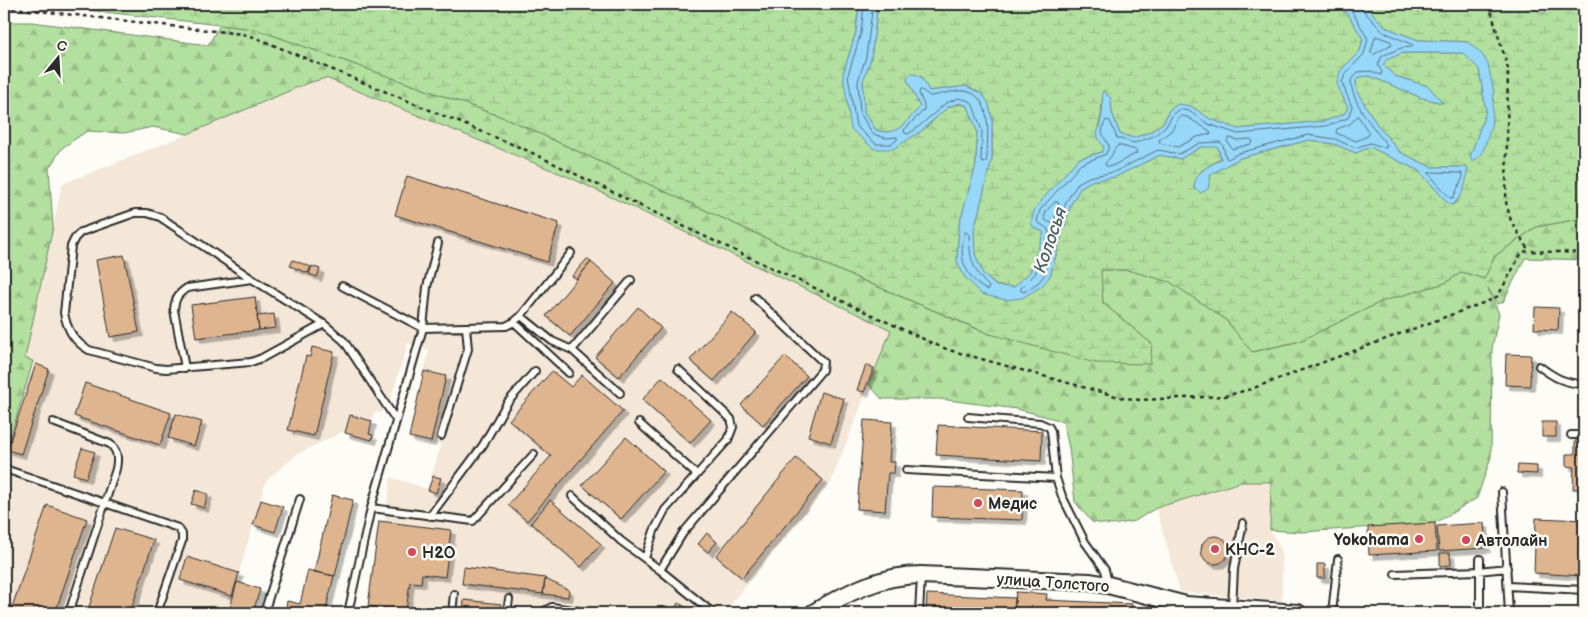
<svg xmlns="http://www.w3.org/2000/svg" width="1588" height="617" viewBox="0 0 1588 617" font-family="'Balsamiq Sans',sans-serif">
	<defs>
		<pattern id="forest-firs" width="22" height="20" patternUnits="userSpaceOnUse" patternTransform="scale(1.25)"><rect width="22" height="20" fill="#b2e09f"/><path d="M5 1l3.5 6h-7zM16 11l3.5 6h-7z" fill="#99c089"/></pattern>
		<pattern id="wetland-marsh" width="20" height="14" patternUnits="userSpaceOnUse" patternTransform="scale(1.25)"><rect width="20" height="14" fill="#b2e09f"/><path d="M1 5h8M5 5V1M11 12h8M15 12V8" fill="none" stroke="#99c089"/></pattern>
		<filter id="shadow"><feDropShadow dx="4.5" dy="4.5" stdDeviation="0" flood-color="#0004"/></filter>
	</defs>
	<rect width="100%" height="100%" fill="#fdfcf7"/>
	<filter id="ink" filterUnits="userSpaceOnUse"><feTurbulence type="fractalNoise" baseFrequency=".02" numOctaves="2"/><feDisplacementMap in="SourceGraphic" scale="10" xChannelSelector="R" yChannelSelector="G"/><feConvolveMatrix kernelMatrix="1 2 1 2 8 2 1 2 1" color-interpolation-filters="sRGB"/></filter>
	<g filter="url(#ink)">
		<!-- built -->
		<path fill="#f4e7d8" d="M326,78L571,178L891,330L830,484L726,610L729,612L728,613H356L358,605L368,606L379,521H385L391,477L428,489L441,445L409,437L429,350L408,343L391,398L381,413L374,412L369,434L373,435L372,440L342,432L296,455L266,481L227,613H4V459L6,452L4,451L33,362L25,359L62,184L188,134L308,83Z
			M1271,481L1270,530L1282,551V601L1180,592L1156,508L1241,482Z"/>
		<!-- forest -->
		<path fill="url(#forest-firs)" stroke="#6e8665" d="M4,22H32L208,45L220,25L255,29L508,119L798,253L989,334L1152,344L1103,303L1100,270H1127L1170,281L1225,319L1253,352L1300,341L1383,301L1445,283L1462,272L1484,279L1495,256L1536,227L1584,218V260L1525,258L1503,302L1497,304L1488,288L1499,314L1492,348L1491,457L1477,498L1435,523L1302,532L1270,530L1271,482H1241L1156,508L1135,521L1112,525L1092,522L1075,502L1069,448L1063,421L1017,409L940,399H882L869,385L891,330L571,178L326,78L308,83L188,134L153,127L124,133L87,131L62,148L49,168L53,227L25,358L33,361L6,452L4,451Z"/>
		<!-- wetland -->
		<path fill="url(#wetland-marsh)" stroke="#6e8665" d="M33,4H859L856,32L843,74L874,149C889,144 905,139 919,132C937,123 945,98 968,106L977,131L976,165L959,225L957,261L1006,300L1050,276L1071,204L1081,187L1091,181L1115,177L1160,155L1180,159L1201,147L1218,146L1221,158L1201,171L1208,189L1211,174L1240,158L1309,140L1334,144L1356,153L1370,147L1419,171L1447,202L1452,205L1457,202L1467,167H1431L1400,152L1378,126L1357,92L1356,81L1359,77L1370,76L1422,98L1442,103L1428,86L1395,76L1383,65L1385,60L1403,53H1463L1479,69L1486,112L1470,157L1494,93L1468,42L1418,40L1385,27L1364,4H1519L1543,13L1561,4H1584V218L1536,227L1495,256L1484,279L1462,272L1445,283L1383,301L1300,341L1252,352L1225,319L1170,282L1127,270H1101L1103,303L1152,344L1150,364L1095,363L990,334L798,253L508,119L255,29Z
			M878,4H1339L1349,16L1363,39L1360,51L1340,71L1348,108L1344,114L1325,121L1238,129L1210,119L1191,106L1169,110L1164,122L1152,131L1134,138L1120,134L1112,113L1111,99L1103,91L1101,116L1097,131L1105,147L1102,152L1078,159L1034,228L1044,232L1030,272L1014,287L997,286L983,274L975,254L974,230L992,159V118L988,102L982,94L966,86L929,91L921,76L907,79L920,107C905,122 899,137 876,130L864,112L863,81L871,58Z"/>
		<!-- water -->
		<path fill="#97d7f9" stroke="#6c92a7" d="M859,4H878L871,58L863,81L864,112L876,130C898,137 905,122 920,107L907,79L910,74C922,73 924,82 929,91L966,86L982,94L988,102L992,118V159L974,230L975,254L983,274L996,286L1014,287L1030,272L1044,232L1034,228L1031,223L1035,208L1078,159L1102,152L1104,147C1092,133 1100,130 1102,114C1103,106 1102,98 1103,90L1111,99L1112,113L1120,134L1134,138L1152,131L1164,122L1169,110L1178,104L1191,106L1210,119L1238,129L1325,121L1344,114L1348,108L1337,84L1340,71L1360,51L1363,39L1349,16L1339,4H1364L1385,27L1418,40L1468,42L1482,54L1488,64L1494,93L1491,128L1482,154L1473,162L1470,157L1486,111L1479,69L1463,53H1403L1386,60L1383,65L1395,76L1428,86L1443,103L1422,98L1370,76L1359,77L1356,81L1357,92L1378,126L1400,152L1431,167H1467C1468,180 1463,199 1451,205L1447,202L1419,171L1370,147L1356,153L1334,144L1309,140L1240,158L1211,174L1208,189L1201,193L1194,188C1195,171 1208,167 1221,159L1218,147H1201L1180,159L1160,155L1115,177L1091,181L1081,187L1071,204L1050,276L1042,286L1022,298L1006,300L981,294L964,276L957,261L959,225L976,165L977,131L968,106L960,103L948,107L920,132L893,149H874L851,129L843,74L856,32Z"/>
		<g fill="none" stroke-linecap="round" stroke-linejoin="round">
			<!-- shore -->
			<path stroke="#56707d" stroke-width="1" d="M864,4L861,33L848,75L856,126L876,144H891L897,140V137L886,138L873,134L860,113L858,81L866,57L873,4
				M1345,4L1353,13L1368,39L1364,54L1345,74L1342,83L1352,107L1348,118L1326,126L1238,134L1208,124L1189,111L1179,109L1173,114L1167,125L1154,136L1134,143L1117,138L1110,121L1106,120C1099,133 1103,135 1109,146L1106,154L1081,164L1040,210L1037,222L1047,228L1049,233L1035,274L1021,288V291L1024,292L1039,282L1045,274L1066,202L1078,183L1089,177L1114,172L1158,150L1179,154L1200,143L1220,142L1223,145L1226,158L1228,159L1239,153L1308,135L1335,139L1355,148L1370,143L1386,148L1387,145C1373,127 1351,102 1351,80L1358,72L1371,71L1381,75L1382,72L1378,65L1382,56L1401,48L1412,47L1413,45L1382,31L1362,9L1361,4
				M1376,36L1390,41L1392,44L1373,55L1371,53Z
				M923,91L930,96C940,95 954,90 964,91C994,95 987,137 987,158L986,162L983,163L981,161L982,131L973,105L970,101L959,98L946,103L917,128L908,134L905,133L904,130L924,110V105L919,93L920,90Z
				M1181,116L1187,117L1210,131L1211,134L1197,137L1178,147L1160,143L1159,140L1172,130L1178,118Z
				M1358,116L1369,133L1368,136L1356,141L1336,133L1337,129L1350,124Z
				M1230,138L1237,140L1251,139L1253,142L1251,144L1232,149L1227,141Z
				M1118,145L1136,150L1137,153L1112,166H1106L1105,163C1113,157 1113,149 1118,145Z
				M1432,172L1462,173L1463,177L1453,198H1450L1430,175L1429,173Z
				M1055,202H1058L1059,204L1054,221L1051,223L1045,220C1043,212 1050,207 1055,202Z
				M966,232L969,235C970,259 972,269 989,287L988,290C978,288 964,270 963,259C961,252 963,242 964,235Z"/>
		</g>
		<!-- building -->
		<path fill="#dfb58f" stroke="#2b2b2b" filter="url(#shadow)" d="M407,176L559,223L547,262L395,215Z
			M124,255L139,332L110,337L96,260Z
			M587,259L591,262L577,279L572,276Z
			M293,260L311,267L308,273L290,266Z
			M591,262L615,283L570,336L546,316Z
			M312,266L320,269L317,277L309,274Z
			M255,297L259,330L196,338L191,305Z
			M638,307L661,328L619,377L595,357Z
			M1535,307L1559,308L1558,330L1534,329Z
			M732,312L756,332L714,381L690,360Z
			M274,314L276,328L259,330L257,316Z
			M312,347L334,352L314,436L288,430L306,356L310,357Z
			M1506,354L1531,355L1530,386L1505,385Z
			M785,356L807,376L763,425L741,405Z
			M36,364L49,369L21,454L7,450Z
			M866,365L874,368L864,392L857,390Z
			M424,371L446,376L431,442L409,437Z
			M552,371L571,387L582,375L623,411L527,521L508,505L551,456L509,420Z
			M662,377L711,420L690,443L642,400Z
			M85,383L171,413L160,445L74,416Z
			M821,392L844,399L831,443L808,436Z
			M1582,400H1584V429H1582Z
			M176,414L202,422L194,446L168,438Z
			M350,415L372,421L369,434L373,435L372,440L345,433Z
			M864,420L892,422L889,462H895L894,473H888L885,511L857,509Z
			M1542,422H1556V437H1542Z
			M938,425L1042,431L1041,461L936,455Z
			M626,437L664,471L621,519L582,485Z
			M1575,441H1584V489H1573L1574,467L1566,466V454H1575Z
			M82,448L95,452L86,478L73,474Z
			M796,458L823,480L742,578L716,556Z
			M1518,465L1537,466V474L1517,473Z
			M433,476L441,478L436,493L428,490Z
			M933,487L1023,490L1022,520L932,517Z
			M196,490L208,494L204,508L191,504Z
			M332,495L353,500L335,576L314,572Z
			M261,500L283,507L275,532L253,525Z
			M550,500L601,544L581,567L531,523Z
			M47,505L87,519L55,613H10Z
			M1536,518L1584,520V576L1534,573Z
			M379,521L451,530L445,577L422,574L421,583L410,582L406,611L368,606Z
			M1435,523L1437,551L1369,555L1368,527Z
			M1484,523L1486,548L1439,551L1437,526Z
			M115,528L154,540L130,613H87Z
			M707,533L717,542L708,552L698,544Z
			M1201 550a14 14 0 1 1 28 0a14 14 0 1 1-28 0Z
			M1440,553H1450L1451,565L1440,566Z
			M187,557L239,573L232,596L180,580Z
			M1317,564H1325V578H1317Z
			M464,567L545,578L543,594L462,584Z
			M308,570L334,576L325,613H285L287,601L300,604Z
			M545,579L569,590L568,597L543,594Z
			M237,582L260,589L253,613H234L229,612Z
			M1016,592L1047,594L1046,600L1132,604L1131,613H1014Z
			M927,594L1015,598L1014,613H926Z
			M464,600L501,604L500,613H463Z
			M678,603L694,611L693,613H673Z"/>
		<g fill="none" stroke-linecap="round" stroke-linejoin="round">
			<defs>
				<path id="lane" d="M252,279L160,217L147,213H135L81,232L75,238L71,246L64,313C67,330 74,342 89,350L156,368L166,369L251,362L262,358L324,324
					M342,286L423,328L427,287L438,243
					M521,316L552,341L572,350L620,393
					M514,322L569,373
					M572,350L631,280
					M1539,366C1556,379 1564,382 1584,385
					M185,368L174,310C175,298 178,294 187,288L252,279L324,324L344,341L396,420
					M968,417L1040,423L1049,427L1051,431L1056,478L1062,496L1085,542L1105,570L1108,583
					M53,422L110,444C118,451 118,459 116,469L69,613
					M639,423L696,474
					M1571,435H1584
					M441,436L468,349L466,327
					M8,470L178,528L182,534V541L157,613
					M906,470L1056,478
					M1502,492L1509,613
					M572,496L621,541L660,570
					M371,508L473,521L534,454
					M430,516L483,445L507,403L535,371
					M645,558L654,531L665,510L728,440L733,427L731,419L678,369
					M1395,574L1478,571L1507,568
					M1508,586L1584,590
					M1232,608L1234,569L1243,523
					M264,613L300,499
					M348,613L371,508L423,328L506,326L514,322L521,316L571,253
					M452,613L454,594
					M507,613L509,599
					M541,613L552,607L592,613
					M713,613L660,570L683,533L822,370L823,362L755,298
					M919,613L921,576
					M1332,613L1338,559
					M1480,613V559"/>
				<path id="secondary" d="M813,613C846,593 882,575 921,575L1089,582L1108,585L1186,605L1298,613"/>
			</defs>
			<!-- lane casing -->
			<use href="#lane" stroke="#2b2b2b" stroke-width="10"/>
			<!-- secondary casing -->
			<use href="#secondary" stroke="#2b2b2b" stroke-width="20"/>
			<!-- path -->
			<path stroke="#2b2b2b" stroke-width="2.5" stroke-dasharray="4 4" stroke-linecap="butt" d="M1489,4L1508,69L1506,202L1511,221L1529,251
				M4,7L242,34L254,37L526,150L691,230L934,344L949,350L1119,397L1140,400L1225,396L1251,389L1491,300L1498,296L1522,252L1529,251L1584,253"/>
			<!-- lane -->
			<use href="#lane" stroke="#fdfcf7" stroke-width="6"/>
			<!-- secondary -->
			<use href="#secondary" stroke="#fdfcf7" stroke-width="16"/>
		</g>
	</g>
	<!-- markers -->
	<g fill="#d1495b" stroke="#fdfcf7" stroke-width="2">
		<circle cx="978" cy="503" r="5"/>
		<circle cx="1419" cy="539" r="5"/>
		<circle cx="1466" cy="540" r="5"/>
		<circle cx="1215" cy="549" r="5"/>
		<circle cx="412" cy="552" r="5"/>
	</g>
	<g text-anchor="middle" stroke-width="5" stroke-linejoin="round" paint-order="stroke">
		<!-- poi labels -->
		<g font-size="16" font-weight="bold" fill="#2b2b2b" stroke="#fdfcf7" text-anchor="start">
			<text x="988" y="509">Медис</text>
			<text x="1409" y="545" text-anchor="end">Yokohama</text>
			<text x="1476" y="546">Автолайн</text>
			<text x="1225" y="555">КНС-2</text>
			<text x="422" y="558">Н2О</text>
		</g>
		<!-- street labels -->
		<g font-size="16" fill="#2b2b2b" stroke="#fdfcf7">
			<text transform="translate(1053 582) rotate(4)" y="6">улица Толстого</text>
		</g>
		<!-- water labels -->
		<g font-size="18" font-style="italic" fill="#4b5f69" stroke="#fdfcf7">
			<text transform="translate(1050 240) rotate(-71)" y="6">Колосья</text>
		</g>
	</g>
	<!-- margin -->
	<rect width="1588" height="617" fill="none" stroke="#fdfcf7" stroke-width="20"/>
	<rect x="10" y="10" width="1568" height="597" fill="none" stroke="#2b2b2b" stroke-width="2" filter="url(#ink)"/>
	<!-- north arrow -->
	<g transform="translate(58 58) rotate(18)" stroke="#fdfcf7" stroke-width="4" paint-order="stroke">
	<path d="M0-4L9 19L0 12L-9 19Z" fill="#2b2b2b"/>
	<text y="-8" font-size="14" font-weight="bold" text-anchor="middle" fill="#2b2b2b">С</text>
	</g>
</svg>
